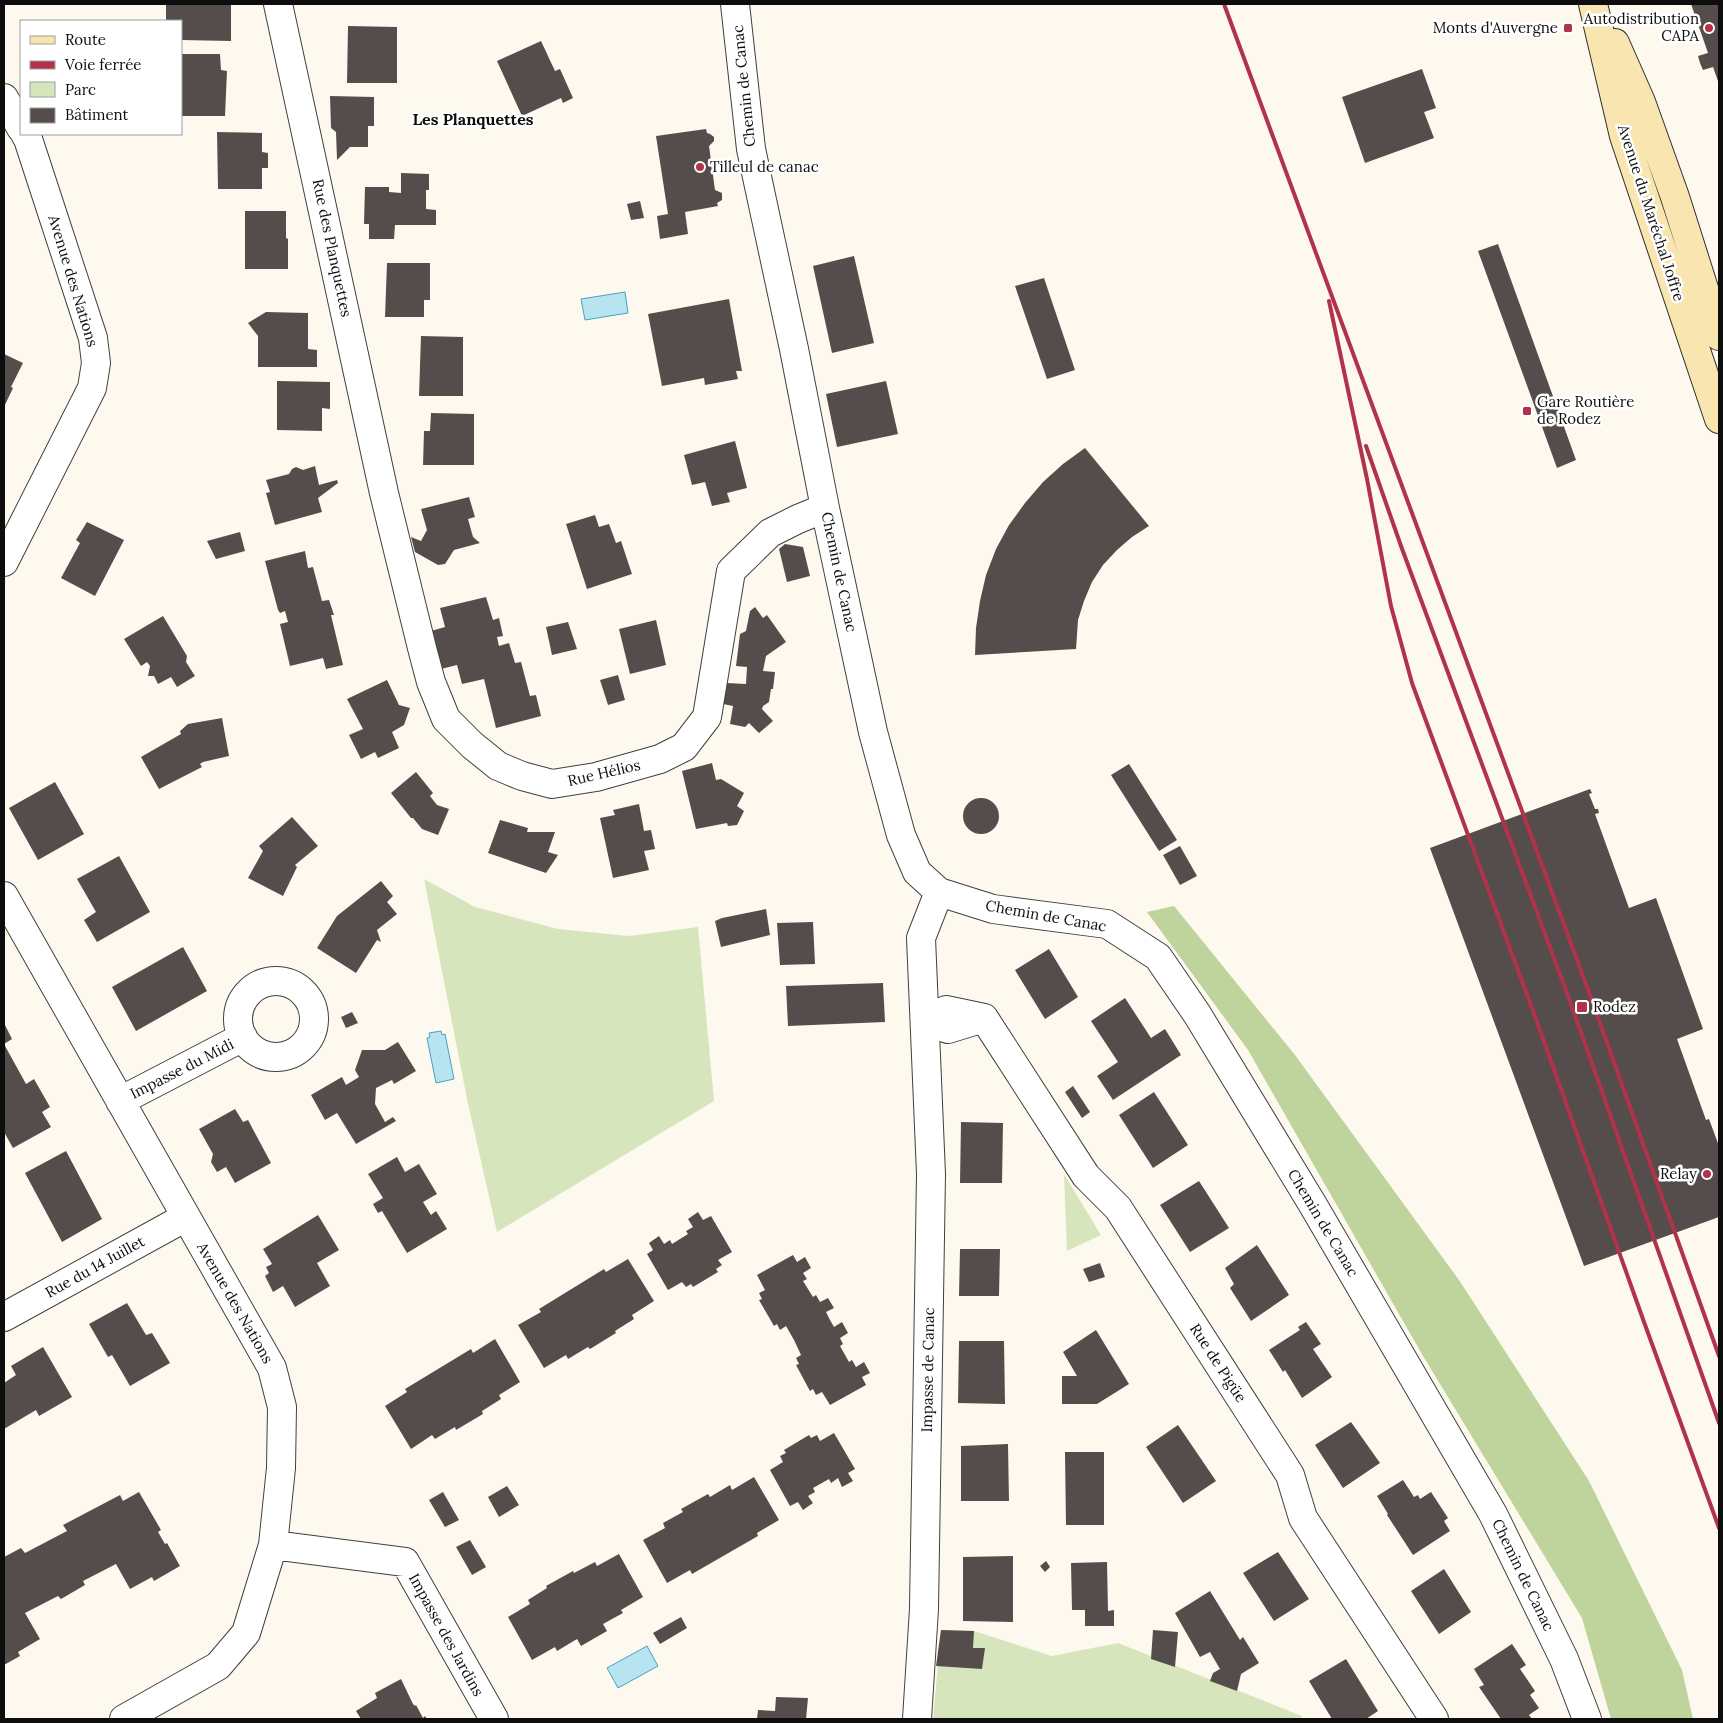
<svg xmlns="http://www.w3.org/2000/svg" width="1723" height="1723" viewBox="0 0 1723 1723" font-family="Lora,serif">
	<rect width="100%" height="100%" fill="#fef9ef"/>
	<!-- green -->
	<path fill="#d7e5bc" d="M424,879L475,907L558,929L629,936L698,927L714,1101L497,1232L467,1099Z
		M1064,1174L1101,1235L1067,1251Z
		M941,1630L974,1631L1052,1656L1118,1643L1302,1716L1300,1719H933Z"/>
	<!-- forest -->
	<path fill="#bed49c" d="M1174,906L1295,1055L1459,1280L1589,1481L1682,1670L1693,1719H1611L1582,1618L1423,1356L1248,1050L1147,912Z"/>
	<!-- water -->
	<path fill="#b8e4f1" stroke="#46a2c1" d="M625,292L628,313L585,320L581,299Z
		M441,1031L442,1035L445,1034L454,1079L436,1083L427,1038L430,1037L429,1033Z
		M647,1646L658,1666L618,1688L607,1668Z"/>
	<!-- building -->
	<path fill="#554d4b" d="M166,4L231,5V41L181,40V21H166Z
		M1691,4H1719V84L1713,67L1703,70L1700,63L1698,56L1708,53Z
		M348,26L397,27V83H347Z
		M541,41L555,71L560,69L573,98L563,103L561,98L522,116L497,61Z
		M181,54H220L221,70L227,71L225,116H181Z
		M1422,69L1436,108L1424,112L1434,138L1365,163L1342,97Z
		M330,96L374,97V126H368V147H350L337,160L336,132L331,128Z
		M706,129L707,133L710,134L714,137V141L709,146L715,190L722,193V200L717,203L718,206L685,212L688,234L660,239L657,216L668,214L656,136Z
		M217,132L262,133V152L268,153V168H262V189H218Z
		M401,173L429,174V190H426V209L436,210V225H395L394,239H369V224H364L365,187H389V192L401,193Z
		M640,201L644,218L631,220L627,204Z
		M245,211H286V238L288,239V269H245Z
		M1498,244L1576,460L1557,468L1478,251Z
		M854,256L874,343L832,353L813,266Z
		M387,263H430V300H424V317H385Z
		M1044,278L1075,370L1047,379L1015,286Z
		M729,299L742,371H736L738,379L705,385L704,378L662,386L648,314Z
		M266,312L308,313V349L317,350V367H258V336L248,323Z
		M421,336L463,337V396H419Z
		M4,354L23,363L11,387L13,388L4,407Z
		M277,381L330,382V409L322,408V431L277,430Z
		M886,381L898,434L837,447L826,394Z
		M431,413L474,414V465H423L424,431H430Z
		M735,441L747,488L727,493L730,502L712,506L705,482L692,485L684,455Z
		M1085,448L1149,526L1132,537L1117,550L1103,565L1092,582L1084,601L1078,620L1076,649L975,655L976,628L980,601L986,575L996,549L1009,525L1025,503L1043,482L1063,464Z
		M315,466L319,485L337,480L338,483L318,498L322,512L275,525L266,493L270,492L266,480L289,474L292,469L296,467L303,470Z
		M469,497L475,517L468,519L473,537L480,543L454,550L445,564L438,565L415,552L411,537L421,541L427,530L421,509Z
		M595,515L599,527L609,524L616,543L621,541L632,574L587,589L566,524Z
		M87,522L124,540L95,596L61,578L80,543L76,540Z
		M240,532L245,551L216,559L207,541Z
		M785,544L803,547L810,576L787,582L779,549Z
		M305,551L308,568L313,567L322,601L329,600L334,615H331L343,665L326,669L323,658L290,666L280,624L288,622L285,611L280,613L278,610L265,561Z
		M486,597L493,620L499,618L503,636L497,637L499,646L509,643L515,663L521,662L530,696L536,695L541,716L496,728L484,679L462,684L457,665L441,669L431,631L445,627L440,608Z
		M755,607L763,618L767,615L786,642L766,656L763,671L775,672L773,689H771L769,702L763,706L762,709L773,721L759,733L749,723L745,727L730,724L733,706L723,704L727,683L746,684L747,667L736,666L740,634L746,631L750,611Z
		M163,616L187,656L186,662L195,676L177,687L171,677L158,684L154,676H148L150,666L147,662L141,666L124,639Z
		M656,620L666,665L630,674L619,629Z
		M568,622L577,649L552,655L546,627Z
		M618,675L625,700L608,705L600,680Z
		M387,680L399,705L410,708L404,725L392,732L399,748L378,758L375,752L361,759L349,735L363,729L347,699Z
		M222,718L229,756L203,762L200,764L202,767L159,789L141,757L181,734L180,731L188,724Z
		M712,763L716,780L721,779L744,793L737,806L744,811L737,825L728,826L727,823L696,829L682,771Z
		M1129,764L1177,840L1159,851L1111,775Z
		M416,772L433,793L430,796L437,805L449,809L438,835L422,829L413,818H411L391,793Z
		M55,782L84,834L38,860L9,808Z
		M1590,789L1592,793L1589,794L1595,809H1598L1599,813L1595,814L1629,908L1656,898L1703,1029L1677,1039L1706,1120L1709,1119L1719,1146V1217L1584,1266L1430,848Z
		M963 816a18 18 0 1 1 36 0a18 18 0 1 1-36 0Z
		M639,804L644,831L651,830L655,849L644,851L649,870L613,878L600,818L615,815L613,810Z
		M292,817L318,846L295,865L297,867L283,896L248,878L263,851L259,846Z
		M500,820L528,828L527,832H555L548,852L558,855L546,873L488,853Z
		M1180,846L1197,876L1180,885L1163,855Z
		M119,856L150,912L97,942L84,920L96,912L77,879Z
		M381,881L393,896L387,902L397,914L377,930L381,942L377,940L356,973L317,948L337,916Z
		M766,909L770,935L721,947L715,921L722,918Z
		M813,922L815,964L780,965L777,923Z
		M183,947L207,991L136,1031L112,987Z
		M1049,949L1078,997L1045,1019L1015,970Z
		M883,983L885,1022L788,1026L786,986Z
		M1125,998L1151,1038L1165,1029L1181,1055L1113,1100L1097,1076L1118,1062L1091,1021Z
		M352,1012L358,1023L346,1028L341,1017Z
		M4,1023L12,1039L4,1044Z
		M398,1042L416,1071L394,1084L392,1080L376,1088L375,1104L385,1122L393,1117L396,1121L356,1144L337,1113L325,1120L311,1095L342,1077L346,1085L359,1077L355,1070L362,1050H385Z
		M4,1044L26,1084L34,1079L50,1107L42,1112L51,1127L13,1148L4,1132Z
		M1073,1086L1090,1112L1082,1118L1065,1092Z
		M1154,1092L1188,1145L1153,1168L1119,1115Z
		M235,1109L243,1122L248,1120L271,1163L235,1183L226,1167L217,1172L211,1162L213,1154L199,1129Z
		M961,1122L1003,1123L1002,1183H960Z
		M66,1151L102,1219L62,1242L25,1173Z
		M397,1157L405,1172L419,1164L437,1194L423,1202L431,1215L436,1211L447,1229L407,1253L382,1211L378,1213L373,1204L383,1198L368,1174Z
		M1199,1181L1229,1228L1190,1252L1160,1205Z
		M698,1212L703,1220L711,1216L732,1252L718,1260L722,1265L716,1269L718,1272L693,1287L691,1284L686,1287L682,1282L668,1290L647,1254L653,1250L649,1243L659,1236L664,1244L670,1240L672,1244L688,1234L686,1231L693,1227L688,1219Z
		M318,1215L339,1250L317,1263L330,1286L295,1307L283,1286L273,1292L265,1276L269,1273L266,1267L272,1264L263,1249Z
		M1257,1245L1289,1295L1251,1321L1230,1288L1234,1284L1225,1268Z
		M960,1249H1000L999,1296H959Z
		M793,1255L797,1262L805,1257L811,1268L803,1273L807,1279L803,1281L813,1297L816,1295L820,1302L828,1298L834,1308L826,1312L830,1320L834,1327L842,1322L848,1333L840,1338L843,1344L840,1346L849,1362L852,1360L856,1367L864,1362L870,1373L862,1377L866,1385L830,1405L822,1392L816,1395L813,1389L810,1391L796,1365L799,1364L796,1358L801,1355L794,1340L786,1326L780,1330L777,1324L774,1326L759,1300L762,1299L759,1293L765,1290L757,1275Z
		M628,1259L654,1301L632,1315L634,1319L615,1331L616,1333L590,1349L588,1347L568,1359L566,1355L544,1368L518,1325L541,1312L539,1309L604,1269L606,1272Z
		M1100,1263L1105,1277L1089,1282L1083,1269Z
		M127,1303L146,1335L152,1333L170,1363L130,1386L112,1355L108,1357L89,1324Z
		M1306,1322L1321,1344L1313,1349L1332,1377L1302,1398L1285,1370L1283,1372L1269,1350L1300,1330L1298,1327Z
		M1096,1330L1129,1384L1097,1404H1062V1376H1077L1063,1352Z
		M495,1339L520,1382L499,1395L501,1399L482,1411L483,1414L456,1430L455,1427L435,1439L432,1435L411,1449L385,1406L407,1392L405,1389L471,1349L473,1353Z
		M959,1341H1004L1005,1404L958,1403Z
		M43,1347L72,1397L39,1416L36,1410L4,1429V1383L16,1375L11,1366Z
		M1351,1422L1380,1463L1343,1488L1315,1445Z
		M1178,1425L1216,1481L1183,1503L1146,1447Z
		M834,1433L855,1469L848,1473L853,1481L842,1487L838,1478L831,1483L829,1479L813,1488L815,1492L808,1496L813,1503L803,1510L798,1502L790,1506L770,1470L783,1462L780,1456L786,1453L784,1450L809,1435L811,1438L817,1435L820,1441Z
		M1008,1444L1009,1501H961V1446Z
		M1065,1452H1104V1525H1066Z
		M754,1477L779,1520L757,1533L758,1536L692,1574L690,1570L667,1583L643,1540L665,1528L663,1523L683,1512L681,1509L708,1494L710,1497L730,1485L732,1490Z
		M1403,1480L1414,1497L1418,1495L1420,1499L1431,1492L1448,1518L1444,1521L1450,1531L1413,1555L1387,1515L1388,1514L1377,1496Z
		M507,1486L519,1505L499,1517L488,1497Z
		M139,1492L161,1530L158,1532L165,1544L167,1543L180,1566L154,1581L152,1577L130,1589L116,1564L83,1581L85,1585L61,1599L58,1596L25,1613L40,1639L18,1652L20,1656L4,1665V1557L21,1548L25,1553L67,1531L63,1525L120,1495L123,1501Z
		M443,1492L459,1520L445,1527L429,1500Z
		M470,1540L486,1567L472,1575L456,1547Z
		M1278,1552L1309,1599L1274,1621L1243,1573Z
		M619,1554L643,1597L621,1610L623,1613L603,1624L607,1631L581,1646L577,1639L557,1651L555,1647L532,1660L508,1617L530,1604L528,1600L547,1588L546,1586L573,1571L574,1573L595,1562L597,1566Z
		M1013,1556V1622L963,1621V1557Z
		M1046,1561L1050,1567L1045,1572L1040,1566Z
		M1107,1562L1108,1611L1114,1610V1626H1085V1610H1072L1071,1563Z
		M1444,1569L1471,1612L1439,1634L1411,1591Z
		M1210,1591L1240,1640L1243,1637L1259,1663L1241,1674L1237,1691L1210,1681L1213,1673L1220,1669L1210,1652L1200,1657L1175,1613Z
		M681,1617L687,1628L660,1644L653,1633Z
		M941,1630L974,1631L973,1648H985L982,1669L936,1666Z
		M1153,1630L1178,1632L1175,1667L1151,1659Z
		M1512,1644L1526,1665L1520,1669L1535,1691L1530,1695L1539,1708L1529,1715L1532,1719H1501L1479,1687L1484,1685L1474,1669Z
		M1346,1659L1378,1711L1366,1719H1332L1309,1681Z
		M401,1679L413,1704L415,1706L416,1705L423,1718L425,1716L427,1719H361L356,1711L377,1698L375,1693Z
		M776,1697L808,1698L806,1719H757L758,1710L775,1711Z"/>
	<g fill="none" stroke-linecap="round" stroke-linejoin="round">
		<defs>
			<path id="street" d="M278,4L384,493L422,648L431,682L446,719L472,745L498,766L522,776L552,784L596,777L660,759L684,747L707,717L731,571L770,533L798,519L825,508
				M735,4L751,149L794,349L825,508L873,732L901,835L917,872L939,892L993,909L1107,924L1158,957L1197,1014L1313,1205L1493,1514L1564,1659L1587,1719
				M4,98L21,128
				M4,562L92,388L96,363L93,338L28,139L25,134
				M4,896L272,1368L282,1407L281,1468L273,1545L246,1633L218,1666L124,1719
				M238 1019a38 38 0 1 1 76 0a38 38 0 1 1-76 0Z
				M946,1010L984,1018L948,1029L925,1021Z
				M984,1018L1086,1176L1118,1208L1290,1475L1303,1518L1434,1719
				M120,1101L243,1037
				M4,1317L186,1217
				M273,1545L405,1562L494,1719
				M917,1719L924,1609L931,1174L921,938L939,892"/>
			<path id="secondary" d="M1593,4L1624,136L1719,419
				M1615,43L1641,102L1675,197L1719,336"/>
		</defs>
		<!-- street casing -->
		<use href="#street" stroke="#404040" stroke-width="30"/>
		<!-- secondary casing -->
		<use href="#secondary" stroke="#2f2f2f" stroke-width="30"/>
		<!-- street -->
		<use href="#street" stroke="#fff" stroke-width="28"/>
		<!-- secondary -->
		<use href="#secondary" stroke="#f8e5b0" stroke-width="28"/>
		<!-- rail -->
		<path stroke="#b1324b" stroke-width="4" d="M1224,4L1590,995L1719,1356
			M1329,301L1367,479L1391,606L1412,683L1536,1019L1644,1322L1719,1528
			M1366,446L1401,546L1571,1004L1719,1423"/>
	</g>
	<!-- markers -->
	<g fill="#b1324b" stroke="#fff" stroke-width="2">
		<rect x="1563" y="23" width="10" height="10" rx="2.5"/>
		<circle cx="1709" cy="28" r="5"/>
		<circle cx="700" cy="167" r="5"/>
		<rect x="1522" y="406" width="10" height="10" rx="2.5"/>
		<rect x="1576" y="1001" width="12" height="12" rx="2.5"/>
		<circle cx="1707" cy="1174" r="5"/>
	</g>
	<g text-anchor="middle" stroke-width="5" stroke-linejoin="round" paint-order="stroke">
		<!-- poi labels -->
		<g font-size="15" fill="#0d0d0d" stroke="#fff" text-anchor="end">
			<text x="1699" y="24">Autodistribution<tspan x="1699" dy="17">CAPA</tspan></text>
			<text x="1558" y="33">Monts d'Auvergne</text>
			<text x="710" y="172" text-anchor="start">Tilleul de canac</text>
			<text x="1537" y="407" text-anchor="start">Gare Routière<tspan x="1537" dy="17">de Rodez</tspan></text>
			<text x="1593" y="1012" text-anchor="start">Rodez</text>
			<text x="1697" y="1179">Relay</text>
		</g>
		<!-- street labels -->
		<g font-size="15" fill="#0d0d0d" stroke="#fff">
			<text transform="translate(744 86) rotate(-96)" y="5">Chemin de Canac</text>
			<text transform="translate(1651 213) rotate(72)" y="5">Avenue du Maréchal Joffre</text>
			<text transform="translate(332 248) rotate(78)" y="5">Rue des Planquettes</text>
			<text transform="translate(73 281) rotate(73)" y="5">Avenue des Nations</text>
			<text transform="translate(839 572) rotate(78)" y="5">Chemin de Canac</text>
			<text transform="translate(604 773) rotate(-13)" y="5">Rue Hélios</text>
			<text transform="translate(1046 916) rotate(10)" y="5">Chemin de Canac</text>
			<text transform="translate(182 1069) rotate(-27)" y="5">Impasse du Midi</text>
			<text transform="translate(1323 1223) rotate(59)" y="5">Chemin de Canac</text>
			<text transform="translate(95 1267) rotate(-29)" y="5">Rue du 14 Juillet</text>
			<text transform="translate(235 1303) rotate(60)" y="5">Avenue des Nations</text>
			<text transform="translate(1218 1363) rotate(57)" y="5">Rue de Pigüe</text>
			<text transform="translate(928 1370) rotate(-89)" y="5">Impasse de Canac</text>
			<text transform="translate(1523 1575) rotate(64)" y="5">Chemin de Canac</text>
			<text transform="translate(446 1635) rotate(61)" y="5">Impasse des Jardins</text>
		</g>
		<!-- neighbourhood labels -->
		<g font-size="16" font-weight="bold" fill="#0d0d0d" stroke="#fff">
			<text x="473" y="125">Les Planquettes</text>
		</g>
	</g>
	<!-- border -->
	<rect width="1723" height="1723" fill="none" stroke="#0d0d0d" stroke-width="10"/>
	<!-- legend -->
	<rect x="20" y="20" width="162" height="115" fill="#ffffff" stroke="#9e9e9e"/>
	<rect x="30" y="36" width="25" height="8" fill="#f8e5b0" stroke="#9e9e9e"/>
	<text x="65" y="45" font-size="15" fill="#0d0d0d">Route</text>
	<rect x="30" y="61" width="25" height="8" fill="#b1324b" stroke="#9e9e9e"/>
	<text x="65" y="70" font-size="15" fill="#0d0d0d">Voie ferrée</text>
	<rect x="30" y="82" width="25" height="15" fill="#d7e5bc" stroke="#9e9e9e"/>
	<text x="65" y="95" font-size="15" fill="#0d0d0d">Parc</text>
	<rect x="30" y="108" width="25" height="15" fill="#554d4b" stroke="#9e9e9e"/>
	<text x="65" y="120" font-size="15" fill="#0d0d0d">Bâtiment</text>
</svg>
